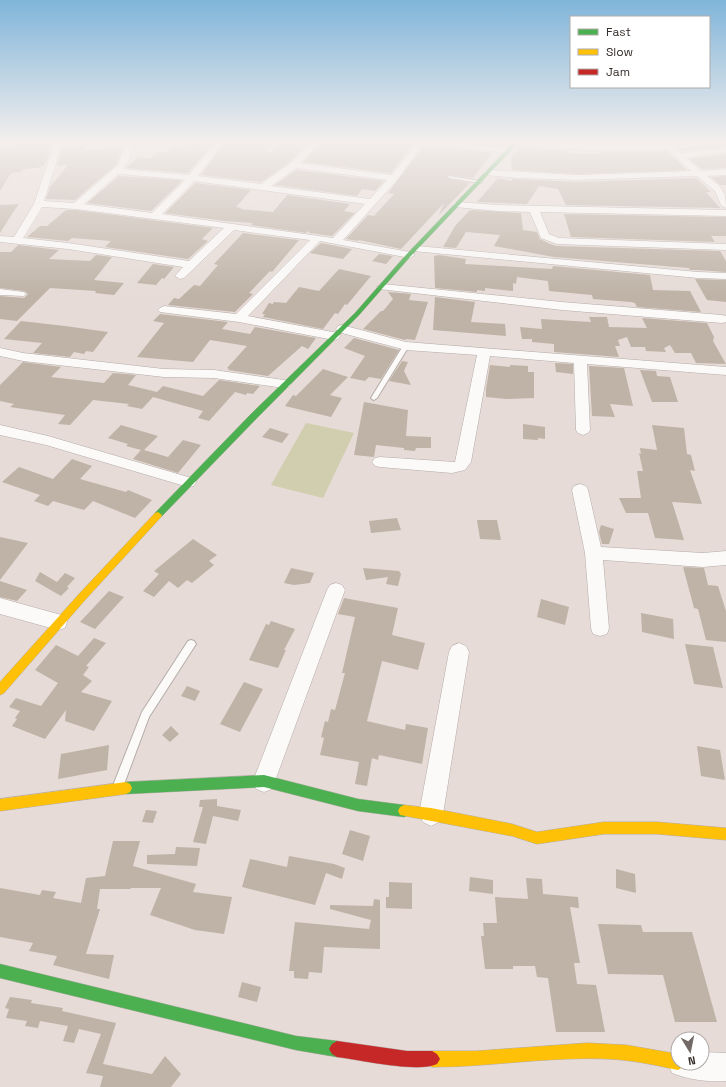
<svg xmlns="http://www.w3.org/2000/svg" width="726" height="1087" viewBox="0 0 726 1087" font-family="'Space Grotesk',sans-serif">
	<rect width="100%" height="100%" fill="#e6dbd6"/>
	<!-- green -->
	<path fill="#d0ceae" d="M306,423L354,433L323,498L271,485Z"/>
	<!-- building -->
	<path fill="#bfb3a7" d="M52,142L47,160L42,167L24,169L21,172L11,173L0,191V147L23,144Z
		M186,142H214L188,173L126,168L138,157L151,158L157,153L167,152L174,146L185,147Z
		M225,142H273L267,149L268,154L271,153L281,142H309L290,162L261,182L201,175Z
		M322,142H415L391,173L303,162Z
		M726,143V147L682,151L679,149Z
		M425,144L492,153L473,178L447,175L449,179L470,183L439,215L444,203L401,249L359,240L358,241L346,239L368,215L374,216L394,194L388,193Z
		M85,145L83,150L122,148L117,164L75,200L46,199L50,187L68,165L57,166L63,146Z
		M521,146L541,149L567,151L570,153L600,154L598,151H667L687,170L577,174L512,170L511,156Z
		M726,154V168L702,169L689,159Z
		M296,170L384,181L375,191L362,189L357,196L275,185Z
		M119,176L178,180L182,181L151,211L87,203Z
		M726,176V185H720L711,177Z
		M498,178L512,181V179L577,182L696,178L711,192H706L720,208L566,205L558,189L539,186L527,204L477,202Z
		M195,183L251,190L236,207L242,208L240,209L273,212L287,195L350,204L344,211L355,213L332,236L310,233L307,231L306,233L251,225L253,223L225,221L165,213Z
		M19,204L12,214L0,233V205Z
		M66,210H76L213,228L202,239L208,241L188,259L105,247L111,241L72,238L68,241L27,237L40,226H47Z
		M470,210L521,213L523,230L537,232L540,239L550,244L557,246L720,251L726,261V272L698,270H690L689,268L554,257L494,246L500,235L466,232L456,248L443,247L455,226Z
		M564,214L726,217V236H711L715,242L571,237Z
		M243,233L299,240L272,272L270,271L249,293L253,294L235,312L168,305L174,298L179,299L194,285L200,286L218,265L214,264Z
		M321,243L352,249L343,259L310,253Z
		M18,245L59,250L49,259L90,261L96,255L112,257L94,280L124,283L114,295L95,293L96,291L50,288L17,321L0,319V296L24,298L28,294L24,291L0,288V252H11Z
		M379,254L393,256L386,264L372,261Z
		M439,255L466,259L465,264L552,269L553,266L650,275L653,290L690,291L701,312L637,307L635,303L631,302L593,299L592,295L549,291L548,281L517,277L516,284L513,283V291L485,288V291L477,290V292L435,288L434,256Z
		M153,264L174,267L164,279L162,278L156,285L137,283Z
		M339,269L371,276L347,305L345,304L338,314L335,313L323,329L263,317L265,314H262L269,303L273,304L274,302L286,303L299,287L319,291Z
		M695,279L726,280V302L707,300Z
		M388,292L411,294L409,300L428,302L415,340L406,339L405,340L363,329L381,311H383L393,299Z
		M435,297L475,302L471,322L505,324L506,336L433,330Z
		M160,314L228,322L222,329L250,334L255,327L316,338L308,349L302,346L268,376L228,370L229,369L227,368L247,346L210,340L193,362L137,357L164,323L153,321Z
		M589,317H607L609,327L647,328L642,318L707,323L714,337L713,341L726,364L696,363L691,353H675L670,345L664,348L666,352L646,351L645,347H631L627,337L618,340L620,346H615L619,357L554,352V344L532,342V339H522L520,327L542,329L541,319L591,322Z
		M21,321L65,326L108,332L93,352L86,351L84,354L74,352L70,357L33,353L42,343L4,339Z
		M354,338L399,350L381,379L369,377L365,381L350,378L365,356L344,348Z
		M402,361L408,362L404,371L411,385L389,381Z
		M23,362L61,367L51,377L104,383L113,373L136,375L128,385L157,392L163,386L203,396L219,380L260,386L253,394L247,393L246,395L235,392L209,421L198,418L203,411L153,397L142,409L127,406L129,404L93,400L70,425L58,424L65,415L10,407L14,404L0,401V385Z
		M555,363L573,364V374L556,372Z
		M490,365L510,367V365L528,366V372H534V398L506,399L486,397V389Z
		M589,366L624,368L633,406L610,404L615,417L592,416Z
		M323,369L348,377L330,395L342,398L331,417L285,406L293,395L296,396Z
		M640,370L656,371L657,376L670,377L678,402H652Z
		M364,402L408,410L406,436L431,437V448H416L415,451L404,450V448L376,445L374,457L354,455Z
		M523,424L545,427V439L538,438V440L523,439Z
		M121,425L158,436L144,450L168,457L183,440L201,445L178,473L133,459L141,450L126,446L128,444L108,438Z
		M652,425L684,428L687,454L691,455L695,471L690,470L702,504L672,502L684,540L655,538L648,513H626L619,498H641L637,471H643L639,453L641,454L640,448L657,450Z
		M270,428L289,434L282,443L262,437Z
		M72,459L92,466L80,479L126,492L128,490L152,500L135,518L93,501L84,510L53,501L48,506L34,501L40,495L2,482L19,467L53,479Z
		M397,518L401,530L371,533L369,521Z
		M477,520H497L501,540L480,539Z
		M601,525L614,529L609,544H602L599,532Z
		M0,537L28,543L0,580Z
		M193,539L217,555L209,561L214,565L192,583L187,580L178,588L169,581L154,597L143,591L159,574L154,571Z
		M683,567L704,568L708,585L718,586L726,611V642L706,640L698,609L694,608Z
		M291,568L314,573L310,583L294,585L284,583Z
		M363,568L399,571L401,574L398,586L386,584L388,577L366,580Z
		M40,572L57,582L65,573L75,578L67,587L69,588L61,596L35,581Z
		M0,581L27,590L17,601L0,597Z
		M109,591L124,597L95,629L80,622Z
		M344,598L398,608L392,635L425,643L418,670L382,661L367,721L405,730L406,724L428,728L422,764L379,755L378,760L372,758L367,786L355,784L359,762L320,755L324,738L321,737L325,721L328,722L331,709L335,710L345,673H342L355,617L338,614Z
		M541,599L569,607L565,625L537,617Z
		M641,613L673,619L674,639L642,632Z
		M271,621L295,629L284,650H286L278,668L249,660L266,624L269,625Z
		M94,638L106,643L86,666L89,667L83,675L92,681L81,692L112,701L94,731L65,721L66,710L45,739L12,726L17,719L15,718L20,711L9,707L16,698L41,706L58,683L35,670L56,645L78,656Z
		M685,644L713,647L723,688L694,684Z
		M244,682L263,689L240,732L220,724Z
		M187,686L200,691L195,701L181,696Z
		M171,726L179,734L170,742L162,735Z
		M109,745L107,770L58,779L61,754Z
		M697,746L720,750L725,780L701,776Z
		M217,799V806L241,810L238,821L213,816L206,844L193,842L203,807H199L200,800Z
		M146,810L157,811L153,823L142,822Z
		M350,830L370,836L363,861L342,854Z
		M113,841H140L133,866L196,884L193,892L232,897L224,934L195,930L150,915L161,888H131L130,889H100L97,909H100L86,954L114,955L109,979L53,965L57,956L29,951L33,943L0,937V888L40,895L42,890L56,892L53,898L81,903L86,878L105,876Z
		M176,847L200,848L197,866L147,864V855L175,854Z
		M289,856L334,864L345,868L342,879L326,873L315,905L242,887L250,859L287,867Z
		M616,869L635,874L636,893L616,888Z
		M470,877L493,880V894L469,891Z
		M526,878L542,879L543,894L578,897L579,908L570,907L580,963H574L577,984L596,985L605,1032H556L548,978L537,977L535,966H513V969H485L481,936H484L483,923H497L495,897L528,899Z
		M389,882L412,883V909L386,908V897H389Z
		M374,899L380,900V949L324,947L322,973L309,972L308,979L294,978V971H289L295,922L369,929L371,920L330,909V905L373,906Z
		M598,924L641,925L643,932H692L717,1022H675L663,975L608,974Z
		M242,982L261,987L257,1002L238,997Z
		M10,997L32,1000L31,1003L63,1008L62,1011L116,1023L103,1064L152,1074L165,1056L181,1074L171,1087H100L103,1076L86,1073L101,1034L79,1029L74,1043L63,1041L68,1026L40,1021L38,1028L25,1026L27,1021L6,1018L9,1009L5,1008Z"/>
	<g fill="none" stroke-linecap="round" stroke-linejoin="round">
		<defs>
			<path id="lane" d="M275,142H280L270,152H268V150Z
				M448,176L480,181L482,182L480,183L449,178Z
				M406,344L409,346L377,398L374,400L372,399L371,398L403,346Z
				M191,640L194,641L196,644L149,717L123,787L119,788L115,787L114,783L142,712L188,641Z"/>
			<path id="street" d="M0,142H23L19,144L0,146Z
				M53,142H61V147L44,201L74,203L118,165L126,142H134L129,159L123,169L189,175L216,142H224L198,176L261,184L291,163L312,142H321L300,163L392,175L417,142H425L397,180L343,240L410,252L415,255L410,258L320,241L248,316L338,333L340,336L338,339L334,340L239,322L160,312L158,310L160,308L164,306L236,314L310,240L234,230L184,278L180,279L175,276L183,267L68,249L0,242V236L14,237L34,204L53,147ZM296,168L387,180L370,199L271,186ZM118,174L178,179L185,180L152,213L84,204ZM194,181L365,204L333,238L162,214ZM42,207L76,209L224,228L189,261L68,243L23,238Z
				M425,142H454L508,149L512,151L508,153L429,144Z
				M514,142L577,145H663L661,142H670L681,153L726,148V152L686,158L701,171L726,169V175L707,176C721,187 726,189 726,208L721,205L715,191L697,176L577,180L518,178L485,175L484,173L485,171L488,170L577,175L691,171L668,149C642,149 530,153 514,142Z
				M458,202L498,205L726,210V216L540,212L549,234L559,238L726,244V250L557,244L541,238L530,212L498,211L455,207L453,205L455,203Z
				M417,246L698,272L726,273V279L698,278L413,251L412,249L413,247Z
				M383,284L562,302L722,315L726,316V322L722,323L562,310L379,289L377,287Z
				M0,289L24,292L26,294L24,296L0,295Z
				M342,325L406,342L726,367V375L587,364L590,430L588,433L583,435L578,433L576,430L574,363L490,356L471,462L465,470L452,473L380,467L375,466L372,462L375,458L380,457L455,462L477,355L406,350L338,332L336,329L338,326Z
				M0,348L23,353L164,369L214,370L284,380L289,381L291,384L289,387L284,388L214,378L164,377L23,361L0,356Z
				M0,425L48,436L188,477L194,478L196,482L194,486L188,487L46,445L0,435Z
				M580,484L586,486L588,490L601,547L703,553L726,551V565L703,567L603,560L609,628L607,634L600,636L593,634L591,628L585,553L572,490L574,486Z
				M336,583L342,585L345,590L275,781L272,789L264,792L256,789L253,781L327,590L330,585Z
				M0,598L65,616L67,622L65,628L58,630L0,614Z
				M459,643L466,646L469,652L443,814L439,822L431,826L423,822L419,814L449,652L452,646Z
				M678,1050V1063H702V1052L726,1053V1081C707,1082 690,1080 672,1073L668,1063L672,1053Z"/>
			<path id="fast" d="M514,142H519L409,258L359,315L257,418L161,517H155L154,515L155,513L251,414L355,313L405,256Z
				M264,775L358,799L404,805L408,807L410,811L408,815L404,817L358,811L264,787L126,794L122,792L120,788L122,784L126,782Z
				M0,964L296,1036L337,1041L342,1044L345,1049L342,1054L337,1057L296,1050L0,978Z"/>
			<path id="slow" d="M158,512L162,515L161,517L85,600L4,693L0,695V682L79,594L155,513Z
				M126,782L130,784L132,788L130,792L126,794L0,811V799Z
				M404,805L431,808L512,824L537,832L604,822H657L726,828V840L657,834H604L537,844L512,836L400,815L398,811L400,807Z
				M587,1043L626,1045L678,1054V1063H685L683,1067L678,1070C655,1065 632,1060 609,1059C550,1056 491,1067 432,1067L427,1064L424,1059L427,1054L432,1051H476Z"/>
			<path id="jam" d="M337,1041L407,1051H432L437,1054L440,1059L437,1064C417,1073 361,1060 337,1057L332,1054L329,1049L332,1044Z"/>
		</defs>
		<!-- lane casing -->
		<use href="#lane" stroke="#b4aca8" stroke-width="2"/>
		<!-- street casing -->
		<use href="#street" stroke="#b4aca8" stroke-width="1"/>
		<!-- fast casing -->
		<use href="#fast" stroke="#b4aca8" stroke-width="1"/>
		<!-- slow casing -->
		<use href="#slow" stroke="#b4aca8" stroke-width="1"/>
		<!-- jam casing -->
		<use href="#jam" stroke="#b4aca8" stroke-width="1"/>
		<!-- lane -->
		<use href="#lane" fill="#fbfaf9" fill-rule="evenodd"/>
		<!-- street -->
		<use href="#street" fill="#fbfaf9" fill-rule="evenodd"/>
		<!-- fast -->
		<use href="#fast" fill="#4caf50" fill-rule="evenodd"/>
		<!-- slow -->
		<use href="#slow" fill="#ffc107" fill-rule="evenodd"/>
		<!-- jam -->
		<use href="#jam" fill="#c62828" fill-rule="evenodd"/>
	</g>
	<!-- sky -->
	<linearGradient id="sky" x2="0" y2="1"><stop stop-color="#80b5da"/><stop offset="0.48" stop-color="#f4efed"/><stop offset="1" stop-color="#f4efed" stop-opacity="0"/></linearGradient>
	<rect width="726" height="295" fill="url(#sky)"/>
	<!-- legend -->
	<rect x="570" y="16" width="140" height="72" fill="#ffffff" stroke="#aeaba9"/>
	<rect x="578" y="29" width="20" height="6" fill="#4caf50" stroke="#aeaba9"/>
	<text x="606" y="36" font-size="12" fill="#342d29">Fast</text>
	<rect x="578" y="49" width="20" height="6" fill="#ffc107" stroke="#aeaba9"/>
	<text x="606" y="56" font-size="12" fill="#342d29">Slow</text>
	<rect x="578" y="69" width="20" height="6" fill="#c62828" stroke="#aeaba9"/>
	<text x="606" y="76" font-size="12" fill="#342d29">Jam</text>
	<!-- north arrow -->
	<g transform="translate(690 1051) rotate(170)"><circle r="19" fill="#ffffff" stroke="#aeaba9"/>
	<path d="M0-3L7 15L0 10L-7 15Z" fill="#726a66"/>
	<text y="-6" font-size="11" font-weight="bold" text-anchor="middle" fill="#342d29">N</text>
	</g>
</svg>
